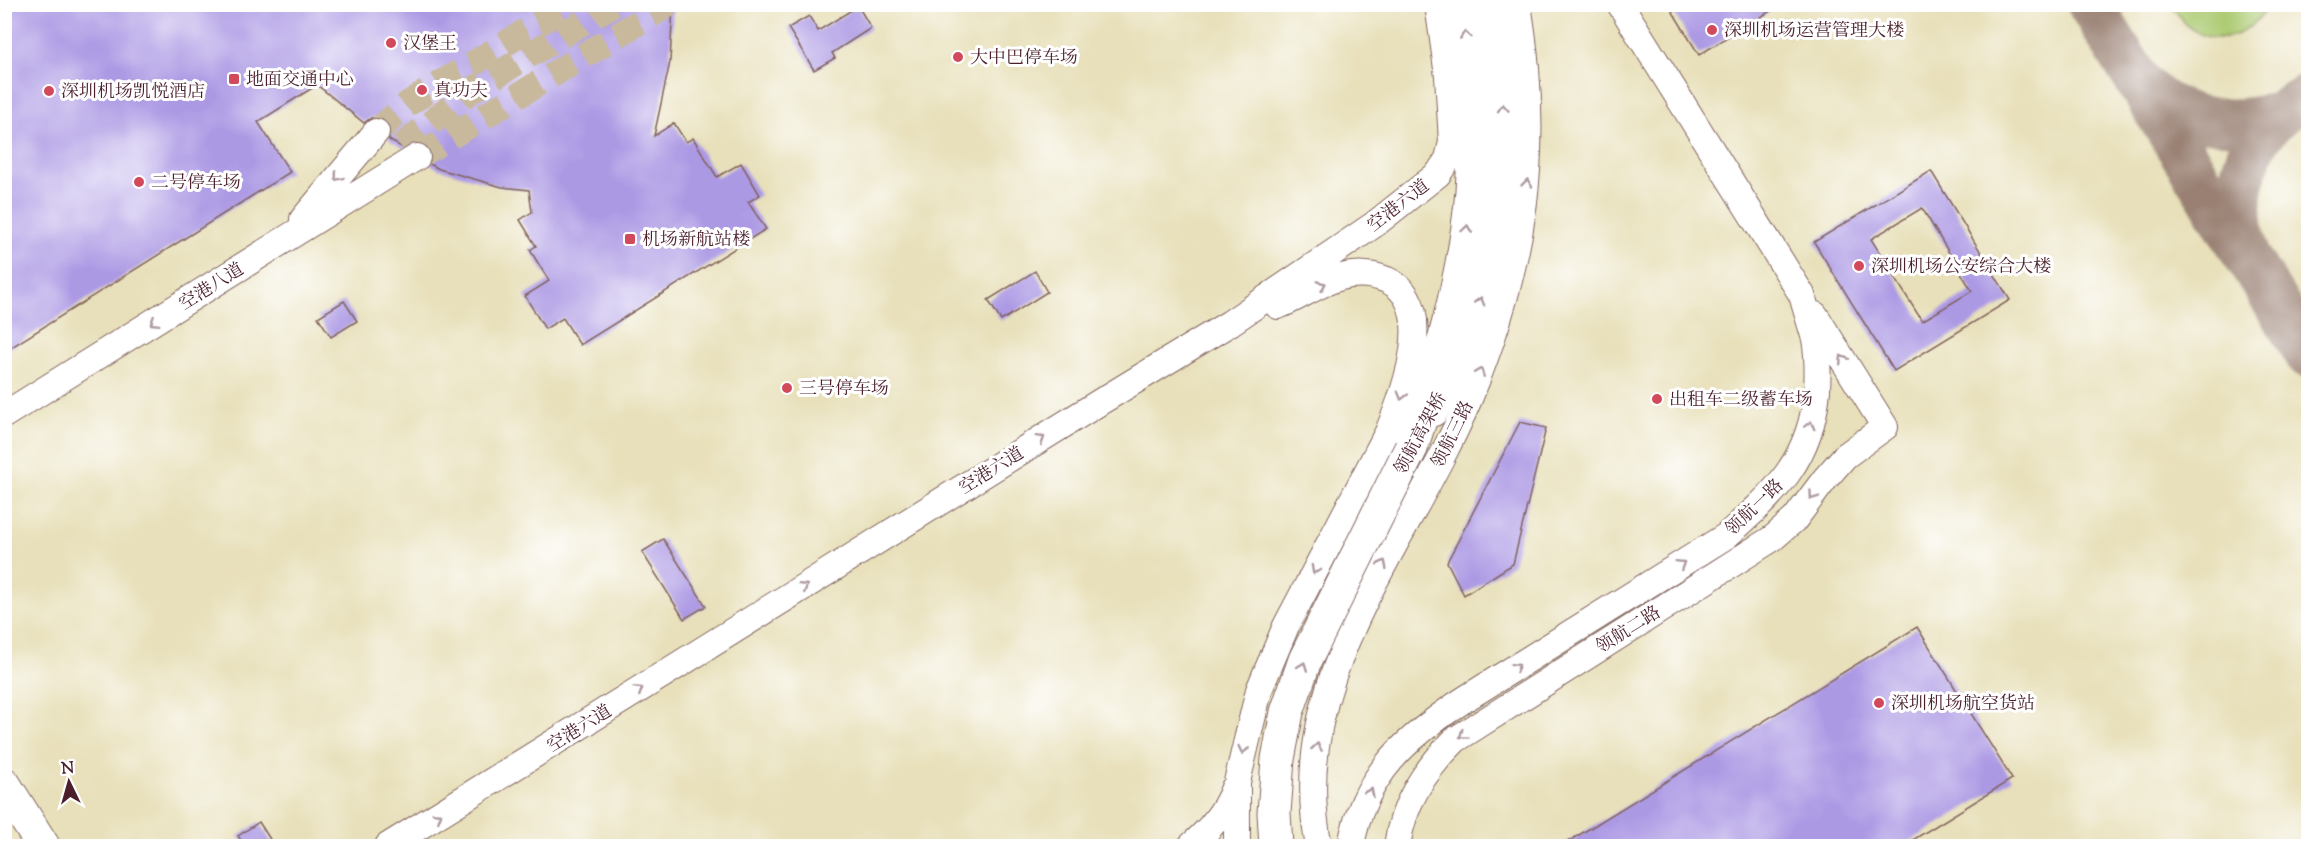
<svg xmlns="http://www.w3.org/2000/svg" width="2313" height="851" viewBox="0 0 2313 851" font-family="'Sorts Mill Goudy','Noto Serif SC',serif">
	<rect width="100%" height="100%" fill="#fff"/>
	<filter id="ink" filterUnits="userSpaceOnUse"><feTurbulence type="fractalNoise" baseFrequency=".0167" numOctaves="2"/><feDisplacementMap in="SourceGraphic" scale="12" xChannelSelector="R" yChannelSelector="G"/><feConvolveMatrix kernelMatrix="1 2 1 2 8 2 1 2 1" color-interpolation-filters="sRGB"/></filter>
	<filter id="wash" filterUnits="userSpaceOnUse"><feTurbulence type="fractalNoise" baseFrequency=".008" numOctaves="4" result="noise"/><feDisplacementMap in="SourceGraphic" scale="24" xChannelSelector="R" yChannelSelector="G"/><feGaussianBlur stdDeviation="1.35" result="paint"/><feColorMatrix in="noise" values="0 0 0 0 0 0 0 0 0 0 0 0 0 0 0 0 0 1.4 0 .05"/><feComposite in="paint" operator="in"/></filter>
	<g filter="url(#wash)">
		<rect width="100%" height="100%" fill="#e8e0ba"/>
		<!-- green -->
		<path fill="#accb72" stroke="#7b754e" stroke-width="1.5" d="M2172,5H2267C2254,33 2220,48 2193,30C2183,24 2177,14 2172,5Z"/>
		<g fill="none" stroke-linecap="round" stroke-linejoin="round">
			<!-- taxiway -->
			<path stroke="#998072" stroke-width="46" d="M2090,4L2308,355
				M2144,88C2184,124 2230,128 2280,114
				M2245,247C2232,202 2241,145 2280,114C2289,107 2299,102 2308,96"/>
		</g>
		<g id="blocks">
			<!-- building -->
			<path fill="#ac99e4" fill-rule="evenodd" d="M4,4H673L670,62L654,136L674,123L686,142L693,138L717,177L741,163L760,195L748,202L766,229L580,345L563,318L545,329L525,296L549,281L530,250L536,246L520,220L532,212L529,190L502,187L439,169L430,164L432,156L430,150L425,144L416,142L403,148L389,140L390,127L385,120L378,117L371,118L364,123L317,85L258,122L290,172L4,352Z
				M1668,4H1782L1699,55Z
				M858,6L871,28L832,53L835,58L814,70L788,28L809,16L818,31Z
				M1931,171L2010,300L1894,371L1814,242ZM1922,208L1972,291L1922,321L1871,239Z
				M1035,271L1047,292L1001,321L988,300Z
				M344,301L357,321L331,337L318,317Z
				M1520,422L1546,428L1513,564L1464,595L1447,562Z
				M663,539L706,606L684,619L642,552Z
				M1917,627L2012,779L1903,846H1561Z
				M259,822L268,836L274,846H245L238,836Z"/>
		</g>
	</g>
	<g filter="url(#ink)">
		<use href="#blocks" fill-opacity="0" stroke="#81635d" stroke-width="1.5"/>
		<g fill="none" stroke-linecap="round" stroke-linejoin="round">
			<!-- minor-tunnel -->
			<path stroke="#c8b99d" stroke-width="26" stroke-dasharray="26 13" stroke-linecap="butt" d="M376,132L409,103L570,4
				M401,147L472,90L613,4
				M417,157L669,4"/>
			<defs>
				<path id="minor" d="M303,219L376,132
					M4,415L417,157
					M388,846L1100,402L1230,323L1375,224L1438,174L1448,159L1452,142L1448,76L1438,4
					M1191,846C1210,829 1225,812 1234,788
					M1237,846V782L1259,690L1286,626L1388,432C1404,394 1439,303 1387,280C1372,274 1356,273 1341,277C1319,283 1299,298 1278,306
					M1319,846C1284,680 1409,543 1469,399C1525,264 1542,150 1518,4
					M1351,846C1363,775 1407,737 1465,699L1726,536C1776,492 1811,460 1817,390C1818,373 1818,356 1815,339C1811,325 1806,310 1802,295L1620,4
					M1397,846C1403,803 1424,771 1455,740L1773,538L1795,519L1825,479L1845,456L1885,427L1815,315"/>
				<path id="major" d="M1432,410C1443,390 1454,370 1463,349C1508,240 1515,119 1490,4"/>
				<path id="highway" d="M1411,448C1438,366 1465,278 1472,191C1477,129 1472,66 1460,4
					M4,784L43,846"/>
			</defs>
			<!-- minor casing -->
			<use href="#minor" stroke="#81635d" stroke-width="28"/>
			<!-- major casing -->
			<use href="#major" stroke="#81635d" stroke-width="35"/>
			<!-- highway casing -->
			<use href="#highway" stroke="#81635d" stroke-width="35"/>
			<!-- minor -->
			<use href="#minor" stroke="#fff" stroke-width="26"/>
			<!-- major -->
			<use href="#major" stroke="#fff" stroke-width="33"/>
			<!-- highway -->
			<use href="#highway" stroke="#fff" stroke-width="33"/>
			<defs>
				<path id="highway-bridge" d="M1276,846L1274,813L1278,759L1287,712L1305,660L1411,448"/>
			</defs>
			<!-- highway-bridge casing -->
			<use href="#highway-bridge" stroke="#81635d" stroke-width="35" stroke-linecap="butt"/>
			<!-- highway-bridge -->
			<use href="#highway-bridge" stroke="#fff" stroke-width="33"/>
		</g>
		<!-- one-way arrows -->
		<defs><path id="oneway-chevron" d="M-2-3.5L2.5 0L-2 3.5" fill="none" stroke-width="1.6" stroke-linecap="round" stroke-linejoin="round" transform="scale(1.5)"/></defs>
		<g stroke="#ae9aa0">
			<use href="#oneway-chevron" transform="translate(1465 35) rotate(-98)"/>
			<use href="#oneway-chevron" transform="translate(1503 108) rotate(-94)"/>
			<use href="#oneway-chevron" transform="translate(338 177) rotate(130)"/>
			<use href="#oneway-chevron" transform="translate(1527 183) rotate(-84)"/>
			<use href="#oneway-chevron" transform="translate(1467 229) rotate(-82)"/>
			<use href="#oneway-chevron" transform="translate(1322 285) rotate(-25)"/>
			<use href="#oneway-chevron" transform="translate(1480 301) rotate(-74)"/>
			<use href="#oneway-chevron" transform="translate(154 322) rotate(148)"/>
			<use href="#oneway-chevron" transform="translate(1843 359) rotate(-122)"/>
			<use href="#oneway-chevron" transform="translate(1480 372) rotate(-68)"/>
			<use href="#oneway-chevron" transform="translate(1402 396) rotate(106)"/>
			<use href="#oneway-chevron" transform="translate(1810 425) rotate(-76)"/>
			<use href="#oneway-chevron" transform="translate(1041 439) rotate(-32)"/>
			<use href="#oneway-chevron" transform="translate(1813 496) rotate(125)"/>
			<use href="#oneway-chevron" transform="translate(1383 564) rotate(-63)"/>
			<use href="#oneway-chevron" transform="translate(1681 564) rotate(-32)"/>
			<use href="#oneway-chevron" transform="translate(1315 570) rotate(118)"/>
			<use href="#oneway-chevron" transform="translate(804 587) rotate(-32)"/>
			<use href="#oneway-chevron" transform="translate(1303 666) rotate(-70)"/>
			<use href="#oneway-chevron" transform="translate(1516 667) rotate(-32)"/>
			<use href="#oneway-chevron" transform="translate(639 690) rotate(-32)"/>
			<use href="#oneway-chevron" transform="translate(1463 735) rotate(145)"/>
			<use href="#oneway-chevron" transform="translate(1317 747) rotate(-81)"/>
			<use href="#oneway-chevron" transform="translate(1243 750) rotate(103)"/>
			<use href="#oneway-chevron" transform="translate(1370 792) rotate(-63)"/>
			<use href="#oneway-chevron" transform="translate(438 816) rotate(-32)"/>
		</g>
	</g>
	<!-- markers -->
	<g fill="#d1495b" stroke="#fff" stroke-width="2">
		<circle cx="1712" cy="30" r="6"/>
		<circle cx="391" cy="43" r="6"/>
		<circle cx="958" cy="57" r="6"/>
		<rect x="228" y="73" width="12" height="12" rx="3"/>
		<circle cx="422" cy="90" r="6"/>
		<circle cx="49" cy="91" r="6"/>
		<circle cx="139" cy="182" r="6"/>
		<rect x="624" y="233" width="12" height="12" rx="3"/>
		<circle cx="1859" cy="266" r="6"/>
		<circle cx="787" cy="388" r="6"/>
		<circle cx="1657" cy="399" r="6"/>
		<circle cx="1879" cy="703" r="6"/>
	</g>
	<g text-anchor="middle" stroke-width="6" stroke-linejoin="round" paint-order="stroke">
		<!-- poi labels -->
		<g font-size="18" fill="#4a1f2b" stroke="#fff" text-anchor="start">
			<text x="1724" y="36">深圳机场运营管理大楼</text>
			<text x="403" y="49">汉堡王</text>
			<text x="970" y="63">大中巴停车场</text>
			<text x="246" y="85">地面交通中心</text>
			<text x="434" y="96">真功夫</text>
			<text x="61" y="97">深圳机场凯悦酒店</text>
			<text x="151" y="188">二号停车场</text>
			<text x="642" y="245">机场新航站楼</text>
			<text x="1871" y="272">深圳机场公安综合大楼</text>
			<text x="799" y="394">三号停车场</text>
			<text x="1669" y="405">出租车二级蓄车场</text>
			<text x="1891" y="709">深圳机场航空货站</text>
		</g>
		<!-- street labels -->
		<g font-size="18" fill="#4a1f2b" stroke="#fff">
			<text transform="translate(1398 205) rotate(-38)" y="6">空港六道</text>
			<text transform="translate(211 286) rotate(-32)" y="6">空港八道</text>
			<text transform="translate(1420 433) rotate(-62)" y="6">领航高架桥</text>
			<text transform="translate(1452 434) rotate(-64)" y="6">领航三路</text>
			<text transform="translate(991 470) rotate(-32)" y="6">空港六道</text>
			<text transform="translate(1754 507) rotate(-44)" y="6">领航一路</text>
			<text transform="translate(1628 629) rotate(-32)" y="6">领航二路</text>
			<text transform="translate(579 728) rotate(-32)" y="6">空港六道</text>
		</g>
	</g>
	<!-- margin -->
	<rect width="2313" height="851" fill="none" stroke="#fff" stroke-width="24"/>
	<!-- north arrow -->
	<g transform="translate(69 782) rotate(355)" stroke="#ffffff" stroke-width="4.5" paint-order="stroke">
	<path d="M0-4.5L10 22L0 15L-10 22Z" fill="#4a1f2b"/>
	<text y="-9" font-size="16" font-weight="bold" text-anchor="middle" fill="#4a1f2b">N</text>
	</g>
</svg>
